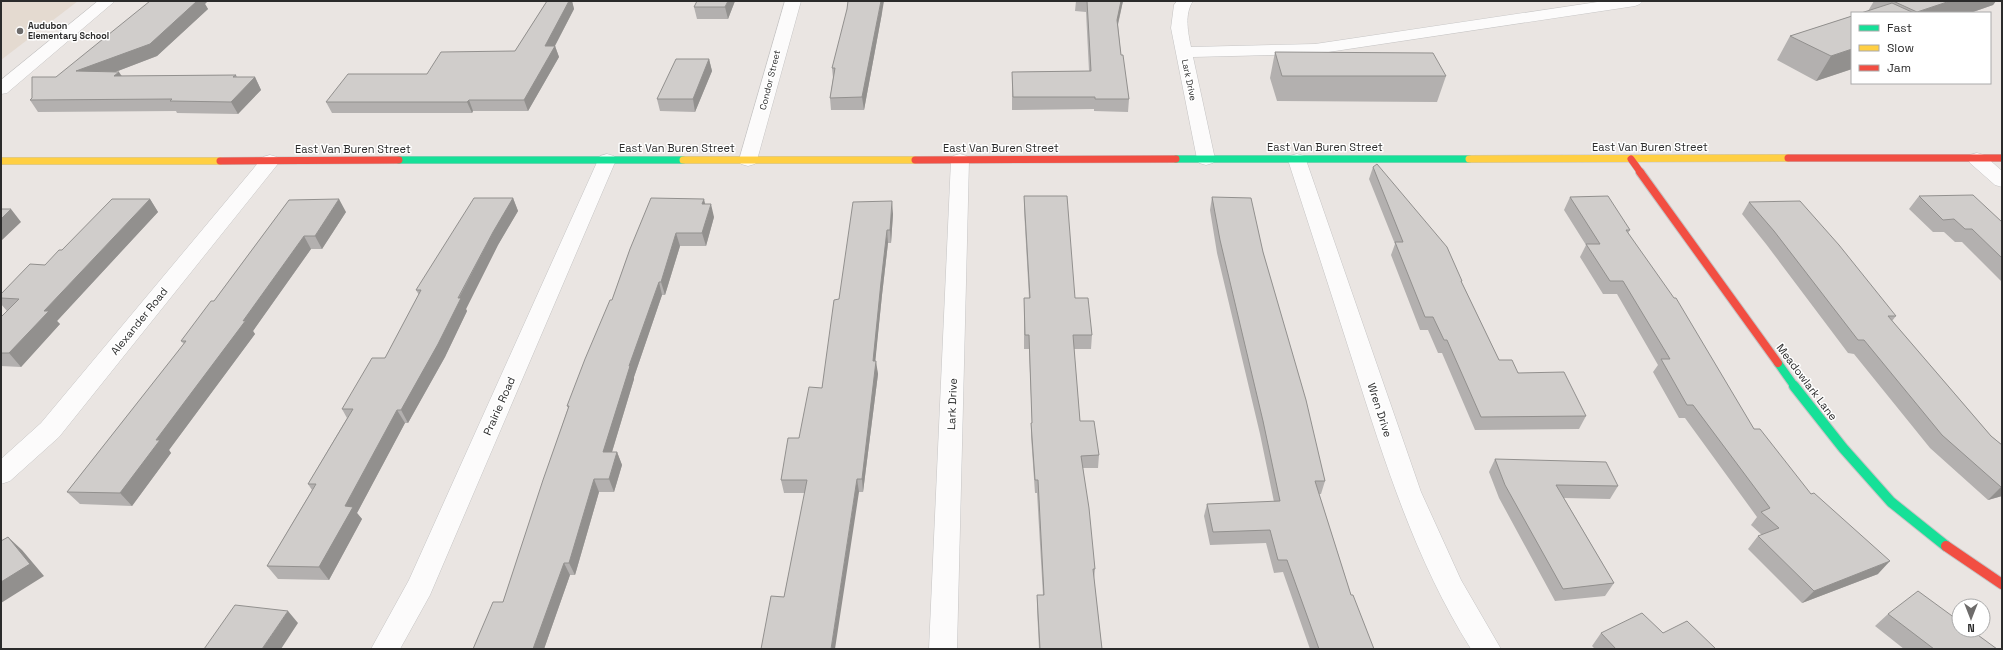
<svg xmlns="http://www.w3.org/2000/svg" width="2003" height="650" viewBox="0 0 2003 650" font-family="'Space Grotesk',sans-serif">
	<rect width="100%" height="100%" fill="#eae5e2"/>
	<!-- education -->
	<path fill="#e4dad0" d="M1,1H78L1,60Z"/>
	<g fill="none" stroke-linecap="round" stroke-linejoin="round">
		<defs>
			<path id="street" d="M98,1H115L7,93L1,94V80Z
				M785,1H801L757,160L755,164L748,166L741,164L739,160Z
				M1177,1H1193C1184,14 1188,33 1191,47L1315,44L1604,1H1643L1640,4L1635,6L1315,54L1193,57L1215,159L1213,163L1206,165L1199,163L1197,159L1171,28L1174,5Z
				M1977,153L1984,155L2002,171V187L1995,185L1970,163L1968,159L1970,155Z
				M607,154L614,156L616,160L430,595L400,649H371L409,580L598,160L600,156Z
				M960,154L967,156L969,160L957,649H929L951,160L953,156Z
				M1297,154L1304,156L1306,160L1421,492L1461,580L1501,649H1471C1416,562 1385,463 1354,365C1332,296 1310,228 1288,160L1290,156Z
				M270,155L277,157L279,161L277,165L59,437L10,481L1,484V459L41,423L263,157Z"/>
			<path id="fast-far2" d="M1176,159H1469
				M399,160H683"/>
			<path id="fast-far1" d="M1778,363L1795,387"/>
			<path id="fast" d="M1794,386L1843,448L1891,502L1946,546"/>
			<path id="slow" d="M1469,159L1788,158
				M683,160H915
				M1,161H220"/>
			<path id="jam-far2" d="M1788,158H2002
				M1631,159L1641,173
				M915,160L1176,159
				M220,161L399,160"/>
			<path id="jam-far1" d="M1640,172L1778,363"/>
			<path id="jam" d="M1946,546L2002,584"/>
		</defs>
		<!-- street casing -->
		<use href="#street" stroke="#c5c4c4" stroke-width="1"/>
		<!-- fast-far2 casing -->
		<use href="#fast-far2" stroke="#c5c4c4" stroke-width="8"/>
		<!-- fast-far1 casing -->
		<use href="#fast-far1" stroke="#c5c4c4" stroke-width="10"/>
		<!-- fast casing -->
		<use href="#fast" stroke="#c5c4c4" stroke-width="12"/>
		<!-- slow casing -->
		<use href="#slow" stroke="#c5c4c4" stroke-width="8"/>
		<!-- jam-far2 casing -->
		<use href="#jam-far2" stroke="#c5c4c4" stroke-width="8"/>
		<!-- jam-far1 casing -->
		<use href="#jam-far1" stroke="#c5c4c4" stroke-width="10"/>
		<!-- jam casing -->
		<use href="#jam" stroke="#c5c4c4" stroke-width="12"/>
		<!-- street -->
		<use href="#street" fill="#fcfbfb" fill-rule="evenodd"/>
		<!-- fast-far2 -->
		<use href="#fast-far2" stroke="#16e098" stroke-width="7"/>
		<!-- fast-far1 -->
		<use href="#fast-far1" stroke="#16e098" stroke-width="8"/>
		<!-- fast -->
		<use href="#fast" stroke="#16e098" stroke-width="10"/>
		<!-- slow -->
		<use href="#slow" stroke="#ffcf43" stroke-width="7"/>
		<!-- jam-far2 -->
		<use href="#jam-far2" stroke="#f24e42" stroke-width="7"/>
		<!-- jam-far1 -->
		<use href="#jam-far1" stroke="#f24e42" stroke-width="8"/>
		<!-- jam -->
		<use href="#jam" stroke="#f24e42" stroke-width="10"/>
	</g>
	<!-- wall -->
	<path fill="#b3b0af" d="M547,1H572L574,9L555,46L559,57L528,111H473L472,113H332L326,102L427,74L515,51Z
		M697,1H735L728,19H697L694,7Z
		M1076,1H1123L1118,25L1121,55L1129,99L1128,112L1094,111V109L1012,110V72L1089,71L1086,12L1075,11Z
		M1874,1H1996L1993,5L1970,13H1861L1868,11Z
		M205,4L208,9L157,56L115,72L122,76L236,75L237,77H255L261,90L238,114L177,113L176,111L38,112L30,100L56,77Z
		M882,13L864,110H831L830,98L833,78L832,68Z
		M1852,16V69L1816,81L1777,60L1790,36Z
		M1275,52L1446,76L1437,102L1277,101L1270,78Z
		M709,59L712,71L695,112L660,111L657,99Z
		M1373,167L1462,281V283L1499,360L1586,416L1579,429L1475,430L1442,353H1438L1428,330H1420L1391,255L1395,244L1369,179Z
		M1024,196L1075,298L1092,335L1091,349H1074L1080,421L1099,455L1098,468H1083L1095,569L1094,579L1102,649H1039L1037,608V595H1043L1037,493H1035L1031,436V423H1032L1029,349H1024V298H1029L1024,209Z
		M1919,196L2002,222V282L1962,242H1955L1944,232H1933L1909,209Z
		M1212,197L1263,252L1325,481L1321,494H1319L1351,595L1374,649H1310L1283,572L1274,573L1266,543L1210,545L1204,516L1207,504L1274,502L1260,434L1217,253L1210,210Z
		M1570,197L1630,230L1628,233L1754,429L1811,494L1878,574L1802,603L1748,549L1758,536L1762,535L1751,525L1757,517L1685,418H1679L1653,372L1658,365L1617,294H1603L1580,257L1586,245L1564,210Z
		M513,198L518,211L498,245L466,309L467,311L445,357L408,423H405L357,513L362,519L329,580L278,579L267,566L312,490L308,484L347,418L342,409L385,358L419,295L416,290Z
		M150,199L158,212L57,321L60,324L21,367L1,366V317L7,311L1,304V294L45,265L62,250Z
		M289,200L346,212L322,249H311L253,331L255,334L169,450L171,453L132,506L80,504L67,492L184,344L181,341L214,301Z
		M1749,202L1896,316L1892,321L1991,436L2002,445V496L1988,500L1930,448L1854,354L1848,353L1766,244L1742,214Z
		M893,214L891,243H888L882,295L875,361L878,374L863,492H859L784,597L805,493H784L781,480L822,388L839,299Z
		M714,217L706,246H680L665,295H662L634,377V379L612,452H617L622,465L614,492H599L575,575H570L544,649H473L503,602L568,408L567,406L612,300L630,249Z
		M1495,459L1618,486L1610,499L1564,498L1614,583L1605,596L1555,601L1499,498L1489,472Z
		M1888,614L1997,649H1904L1875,626Z
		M1601,633H1663L1716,649H1595L1592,646Z"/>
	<!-- shaded-wall -->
	<path fill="#92908e" d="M196,1H208L205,4L208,9L157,56L84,84L76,71Z
		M569,1H572L574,9L549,57L545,46Z
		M728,1H735L728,19L725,7Z
		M881,1H884L882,13L864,110L862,97Z
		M1121,1H1123L1116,32L1117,20Z
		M1950,1H1996L1993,5L1970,13H1916L1917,12Z
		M555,46L559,57L528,111L524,100Z
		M1852,49V69L1816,81L1831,56Z
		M709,59L712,71L695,112L693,99Z
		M119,72L127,84L114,76Z
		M255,77L261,90L238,114L231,102Z
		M469,100L473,111L472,113L467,102Z
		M513,198L518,211L498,245L466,309L467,311L445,357L408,423L401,410L493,232Z
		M150,199L158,212L57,321L60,324L21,367L9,353L44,311Z
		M339,199L346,212L322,249L315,236Z
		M704,199L707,212L702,204Z
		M892,201L893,214L891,243L890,230Z
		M711,204L714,217L706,246L702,233Z
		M11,209L21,222L1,241V219Z
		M887,230L888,243L882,295L874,374L873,361L881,282Z
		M676,233L680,246L665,295L661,282Z
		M304,236L311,249L253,331L255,334L169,450L171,453L132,506L120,493L156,440Z
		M659,282L662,295L634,377V379L608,465L603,452L629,366Z
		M876,361L878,374L863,492L862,479Z
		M397,410L405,423L357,513L362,519L329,580L319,567L345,506Z
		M617,452L622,465L614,492L609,479Z
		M594,479L599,492L575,575L569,563Z
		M857,479L859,492L835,649H831Z
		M2002,486V496L1988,500Z
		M8,537L22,550L44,576L1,603V582Z
		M1890,561L1878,574L1802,603L1814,591Z
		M564,563L570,575L544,649H533Z
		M288,611L298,623L281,649H262Z"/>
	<!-- building -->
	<path fill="#d0cdcb" stroke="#92908e" d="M150,1H197L150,44L76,71L119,72L114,76L236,75L233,77H255L231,102L170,101L172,99L30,100L32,98V77H56Z
		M547,1H569L545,46H555L524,100H469L467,102H326L348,74H427L441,52L515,51Z
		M697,1H728L725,7H694Z
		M848,1H881L862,97L830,98L835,68H832L847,9Z
		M1087,1H1121L1117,20L1121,55H1123L1129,99H1095V97H1013L1012,72L1091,71Z
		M1893,1H1950L1917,12Z
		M1892,3L1914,13H1861Z
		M1852,16V49L1831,56L1790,36Z
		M1275,52L1433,53L1446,76H1282Z
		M676,59H709L693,99H657Z
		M1377,164L1447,247L1462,281H1461L1499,360H1512L1518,373L1564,372L1586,416L1481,417L1447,340H1444L1433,317H1425L1395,242H1403L1373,167Z
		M1973,195L2002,222V258L1972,229H1965L1954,219L1943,220L1919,196Z
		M1024,196H1067L1075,298H1088L1092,335H1073L1080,421H1094L1099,455L1081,456L1089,508L1095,569H1093L1102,649H1040L1037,595H1044L1038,480H1035L1031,423H1032L1029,335H1025L1024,298H1030Z
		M1608,196L1630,230H1626L1674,298H1676L1754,429H1760L1811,494L1814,493L1890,561L1814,591L1758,536L1779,528L1761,512L1770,508L1693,405H1687L1661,359H1670L1623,281H1610L1586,244H1600L1570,197Z
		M1212,197L1251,198L1263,252L1306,400L1325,481H1315L1351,595H1353L1374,649H1319L1287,560H1278L1270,530L1213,532L1207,504L1280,501L1263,421L1220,240Z
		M474,198H513L493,232L458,298H461L438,344L401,410H397L345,506L353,507L319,567L267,566L316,484H308L353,409H342L372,358H385L421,290H416Z
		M651,198L704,199L702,204H711L702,233H676L661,282H659L629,366H630L603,452H617L609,479H594L569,563H564L533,649H473L493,602H503L543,480L569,406H567L585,359L610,300H612L630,249Z
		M112,199H150L44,311H49L9,353H1V317L19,299L1,298V294L30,264L45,265L59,250H62Z
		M339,199L315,236H304L243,321L246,320L156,440H160L120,493L67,492L186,341H181L211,301H214L289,200Z
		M892,201L890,230H887L881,282L873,361H876L862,479H857L831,649H761L771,596L784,597L807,480H781L788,438H799L809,387L822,388L834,300L839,299L853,202Z
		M1800,201L1839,245L1896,316H1888L1991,436L2002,445V486L2001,487L1942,435L1864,340H1858L1774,231L1749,202Z
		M1,209H11L1,219Z
		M1495,459L1606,462L1618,486L1556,485L1614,583L1563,589L1505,485Z
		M8,537L30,564L1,582V541Z
		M1918,591L1959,621V630H1971L1997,649H1934L1888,614Z
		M235,605L288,611L262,649H204Z
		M1642,613L1663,633L1687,621L1716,649H1616L1601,633Z"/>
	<!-- markers -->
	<circle fill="#6e6c6b" stroke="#fff" stroke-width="1.5" cx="20" cy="31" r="4"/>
	<g text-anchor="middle" stroke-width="3" stroke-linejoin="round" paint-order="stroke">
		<!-- far-poi labels -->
		<g font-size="9" font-weight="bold" fill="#2b2b2b" stroke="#fff" text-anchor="start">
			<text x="28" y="29">Audubon<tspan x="28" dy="10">Elementary School</tspan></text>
		</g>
		<!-- far-street labels -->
		<g font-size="9" fill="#2b2b2b" stroke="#fff">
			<text transform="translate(770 80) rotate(-76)" y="3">Condor Street</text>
			<text transform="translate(1189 80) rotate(78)" y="3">Lark Drive</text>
		</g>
		<!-- street labels -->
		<g font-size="11" fill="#2b2b2b" stroke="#fff">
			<text x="1325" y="151">East Van Buren Street</text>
			<text x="1650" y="151">East Van Buren Street</text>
			<text x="677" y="152">East Van Buren Street</text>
			<text x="1001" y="152">East Van Buren Street</text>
			<text x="353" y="153">East Van Buren Street</text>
			<text transform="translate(139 321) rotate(-51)" y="4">Alexander Road</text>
			<text transform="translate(1807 382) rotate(53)" y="4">Meadowlark Lane</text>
			<text transform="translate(952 404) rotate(-88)" y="4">Lark Drive</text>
			<text transform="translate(499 406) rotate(-66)" y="4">Prairie Road</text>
			<text transform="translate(1380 410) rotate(72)" y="4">Wren Drive</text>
		</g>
	</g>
	<!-- border -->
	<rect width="2003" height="650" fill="none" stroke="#2b2b2b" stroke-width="4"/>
	<!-- legend -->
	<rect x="1851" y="12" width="140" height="72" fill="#ffffff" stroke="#aaaaaa"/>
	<rect x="1859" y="25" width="20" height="6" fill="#16e098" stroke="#aaaaaa"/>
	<text x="1887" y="32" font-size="12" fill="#2b2b2b">Fast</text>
	<rect x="1859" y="45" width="20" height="6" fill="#ffcf43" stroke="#aaaaaa"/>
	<text x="1887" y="52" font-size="12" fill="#2b2b2b">Slow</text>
	<rect x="1859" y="65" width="20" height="6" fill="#f24e42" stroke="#aaaaaa"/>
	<text x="1887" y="72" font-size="12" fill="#2b2b2b">Jam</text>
	<!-- north arrow -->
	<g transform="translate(1971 618) rotate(180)"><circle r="19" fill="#ffffff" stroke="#aaaaaa"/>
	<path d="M0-3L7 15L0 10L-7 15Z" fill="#6e6c6b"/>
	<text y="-6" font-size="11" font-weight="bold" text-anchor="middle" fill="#2b2b2b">N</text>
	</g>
</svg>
